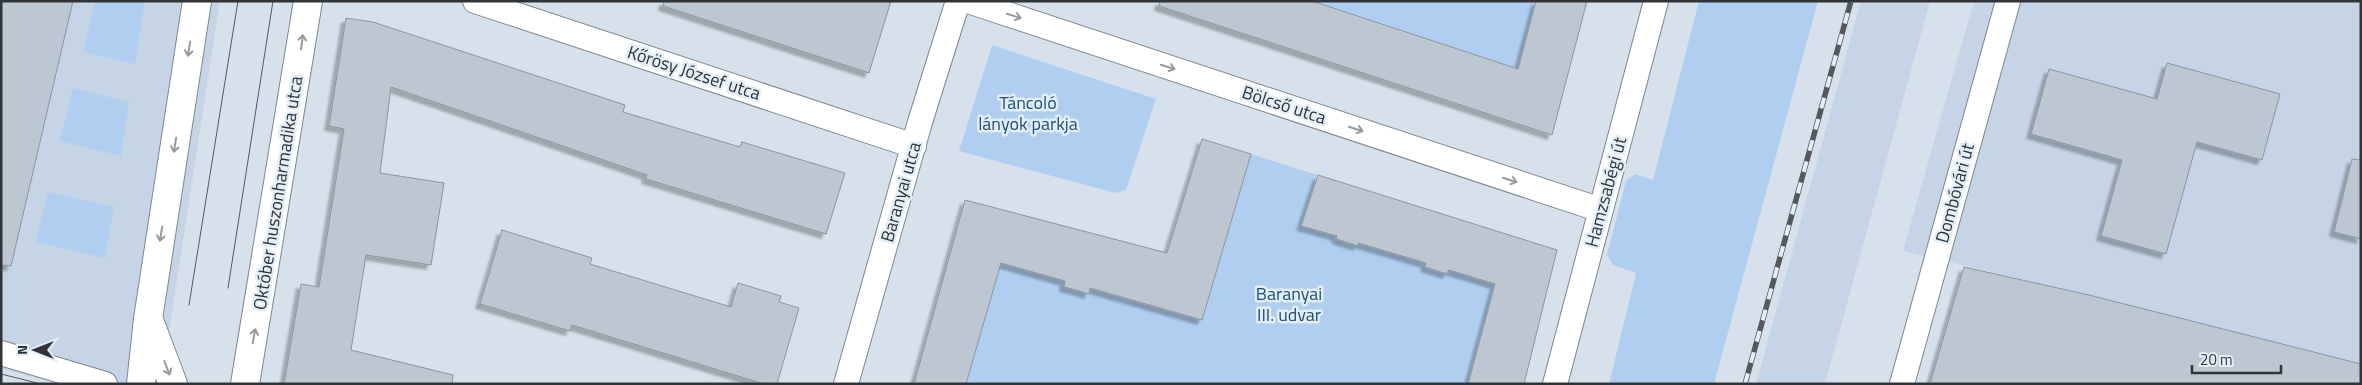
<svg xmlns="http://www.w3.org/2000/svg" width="2362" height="385" viewBox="0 0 2362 385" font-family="'Titillium Web',sans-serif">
	<defs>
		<filter id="shadow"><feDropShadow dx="-4.5" dy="4.5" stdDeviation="1" flood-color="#0004"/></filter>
	</defs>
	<rect width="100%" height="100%" fill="#d7e1ec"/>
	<!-- built -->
	<path fill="#c5d5e6" d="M1,1H220L161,384H61L1,369Z
		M1861,1H1930L1825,384H1756Z
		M1974,1H2361V384L2089,295L1903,251Z"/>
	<!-- green -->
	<path fill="#b0cff0" d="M95,1H145L135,64L83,52Z
		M1312,1H1536L1518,69Z
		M1699,1H1818L1714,384H1609L1636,273L1613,265L1607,255L1626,181L1635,174L1653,180Z
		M992,45L1156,99L1126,190L1115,193L959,151Z
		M73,88L129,102L121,156L60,141Z
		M1251,154L1317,175L1302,226L1337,236V239L1358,246V243L1426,263L1425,267L1447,273L1449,270L1495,284L1468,384H966L1000,263L1065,281L1064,287L1088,294L1090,288L1202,320Z
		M48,192L114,207L105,258L36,242Z"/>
	<!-- building -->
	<path fill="#bdc7d1" stroke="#8b949e" filter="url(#shadow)" d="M1,1H73L11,266L1,265Z
		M664,1H891L869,73L663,6Z
		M1160,1H1312L1518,69L1536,1H1587L1552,135L1159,6Z
		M346,18L373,22L625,105L623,112L740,147L742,142L845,173L826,234L646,179L647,175L391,87L380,173L444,183L431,265L366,255L351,350L453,375L452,384H284L301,284L319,287L344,129L329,126Z
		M2167,63L2280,94L2262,160L2197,142L2166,254L2101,236L2122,160L2031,134L2049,69L2157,99Z
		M1202,139L1251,154L1202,320L1090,288L1089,294L1076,290L1064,287L1065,281L1001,263L966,384H914L965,200L1167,253Z
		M2352,159L2361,160V239L2334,232Z
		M1318,175L1557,250L1524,384H1468L1495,284L1449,270L1447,274L1425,267L1426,263L1358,243V246L1336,239L1337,236L1301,226Z
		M502,230L592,258L590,264L731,307L738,283L781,296L779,302L799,308L777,384H764L572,325L570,331L480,304Z
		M1964,267L2089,295L2361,364V384H1930Z"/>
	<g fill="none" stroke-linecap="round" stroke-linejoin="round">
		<defs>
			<path id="street" d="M475,1L914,146
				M968,1L1601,210
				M1,353L105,384
				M846,384L920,122L958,1
				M1555,384L1656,1
				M1902,384L2008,1"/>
			<path id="secondary" d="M150,323L173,384
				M141,384L148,319L197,1
				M245,384L308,1"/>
		</defs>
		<!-- street casing -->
		<use href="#street" stroke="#7d8690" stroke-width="26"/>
		<!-- secondary casing -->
		<use href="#secondary" stroke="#7d8690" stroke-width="30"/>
		<!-- street -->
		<use href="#street" stroke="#fff" stroke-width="24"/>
		<!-- secondary -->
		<use href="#secondary" stroke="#fff" stroke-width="28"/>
		<!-- tram -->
		<path stroke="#53585e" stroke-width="1" d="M228,288L273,1
			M189,305L238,1
			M1,374L41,384"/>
		<defs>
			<path id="rail" d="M1745,384L1851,1"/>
		</defs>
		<!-- rail casing -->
		<use href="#rail" stroke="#53585e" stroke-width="5.5"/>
		<!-- rail -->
		<use href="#rail" stroke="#e4eef9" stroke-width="4" stroke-dasharray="11" stroke-linecap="butt"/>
	</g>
	<!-- one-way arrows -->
	<defs><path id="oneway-shaft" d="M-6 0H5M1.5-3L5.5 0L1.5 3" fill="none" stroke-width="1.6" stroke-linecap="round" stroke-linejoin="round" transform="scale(1.25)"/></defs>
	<g stroke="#989a9c">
		<use href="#oneway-shaft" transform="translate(1014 16) rotate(18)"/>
		<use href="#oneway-shaft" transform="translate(302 42) rotate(-83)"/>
		<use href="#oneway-shaft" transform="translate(189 49) rotate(99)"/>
		<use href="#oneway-shaft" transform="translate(1168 67) rotate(18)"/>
		<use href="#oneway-shaft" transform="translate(1356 129) rotate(18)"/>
		<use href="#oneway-shaft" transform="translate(175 145) rotate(99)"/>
		<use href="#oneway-shaft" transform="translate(1510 180) rotate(18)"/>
		<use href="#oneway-shaft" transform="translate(161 234) rotate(99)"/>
		<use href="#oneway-shaft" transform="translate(254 336) rotate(-80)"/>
		<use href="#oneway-shaft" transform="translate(167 368) rotate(69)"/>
	</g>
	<g text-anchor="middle" stroke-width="5" stroke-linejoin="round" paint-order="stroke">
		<!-- street labels -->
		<g font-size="18" fill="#303438" stroke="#e4eef9">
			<text transform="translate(694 73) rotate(18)" y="6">Kőrösy József utca</text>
			<text transform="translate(1284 105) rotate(18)" y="6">Bölcső utca</text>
			<text transform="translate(901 192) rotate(-74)" y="6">Baranyai utca</text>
			<text transform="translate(1606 192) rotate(-75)" y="6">Hamzsabégi út</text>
			<text transform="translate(278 193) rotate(-81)" y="6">Október huszonharmadika utca</text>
			<text transform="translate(1955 193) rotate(-75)" y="6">Dombóvári út</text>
		</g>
		<!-- park labels -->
		<g font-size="18" fill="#1d4f7c" stroke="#e4eef9">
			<text x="1028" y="109">Táncoló<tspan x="1028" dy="21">lányok parkja</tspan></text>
			<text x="1289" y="300">Baranyai<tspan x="1289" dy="21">III. udvar</tspan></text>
		</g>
	</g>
	<!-- border -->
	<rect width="2362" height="385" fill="none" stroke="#303438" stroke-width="5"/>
	<!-- north arrow -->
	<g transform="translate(35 350) rotate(270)" stroke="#e4eef9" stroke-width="4" paint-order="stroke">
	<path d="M0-4L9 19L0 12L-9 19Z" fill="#303438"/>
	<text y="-8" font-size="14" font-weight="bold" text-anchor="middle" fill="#303438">N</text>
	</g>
	<!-- scale -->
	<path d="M2192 365v8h89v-8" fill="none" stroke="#303438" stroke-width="2.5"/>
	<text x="2200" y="365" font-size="15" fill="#303438" stroke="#e4eef9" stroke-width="4" paint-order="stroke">20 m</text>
</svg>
